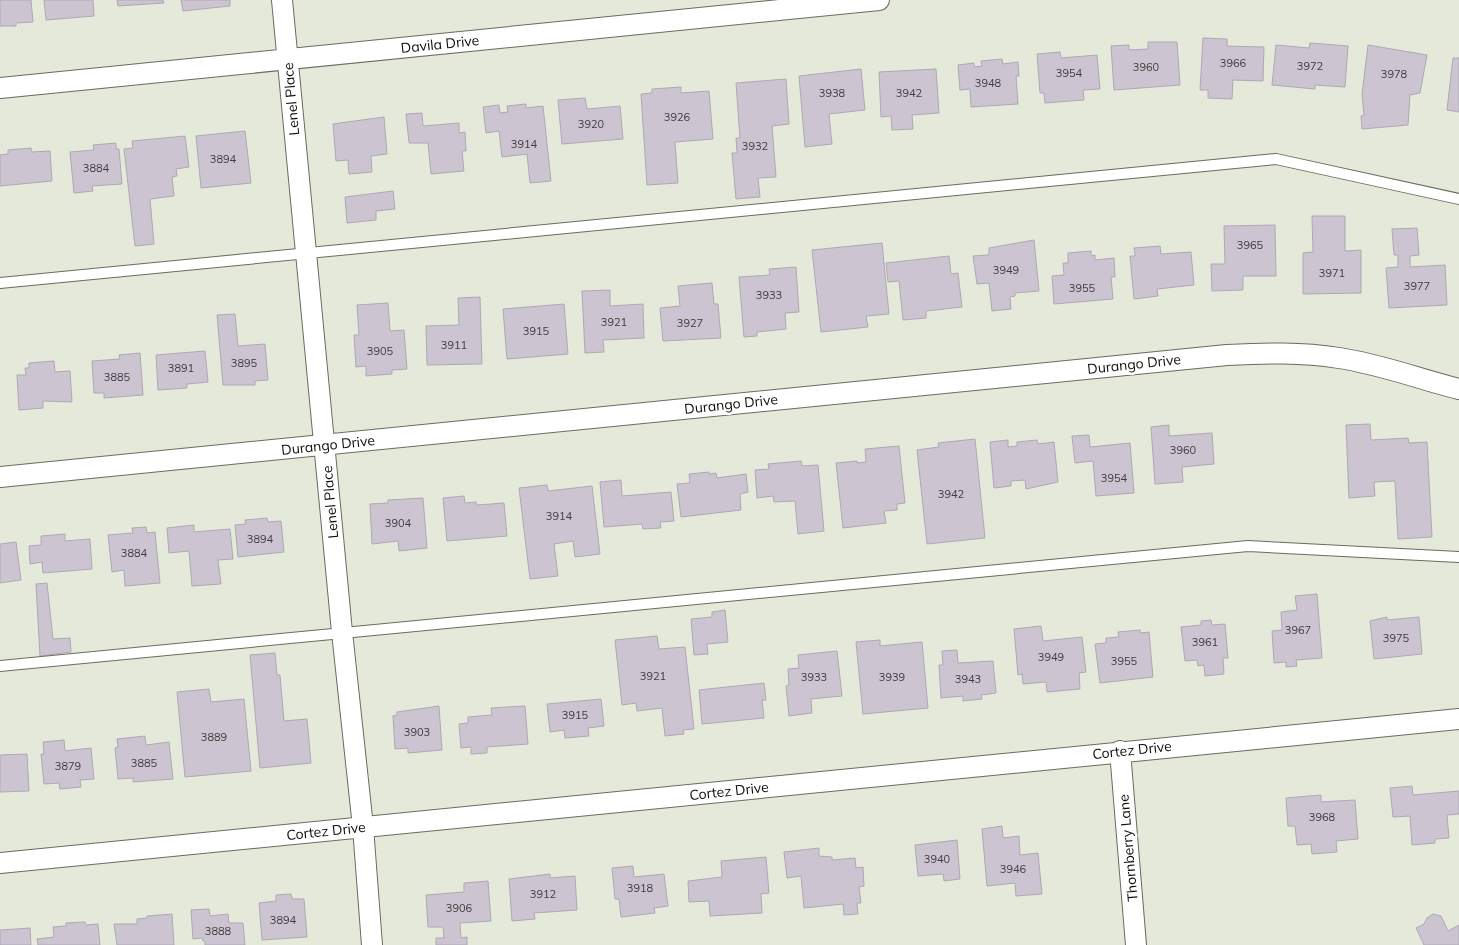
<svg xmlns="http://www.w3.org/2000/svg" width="1459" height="945" viewBox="0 0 1459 945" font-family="Mulish,sans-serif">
	<rect width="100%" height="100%" fill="#e4e9da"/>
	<!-- building -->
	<path fill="#ccc4d1" stroke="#afa8b4" d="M0,0H31L33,22L16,23V26H0Z
		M44,0H93L94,16L46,20Z
		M117,0H163L164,3L118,6Z
		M181,0H230V6L183,11Z
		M1203,38L1227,39V46L1264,47L1263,81L1233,80L1232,99L1208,98V90H1200Z
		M1148,42H1177L1180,85L1114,90L1111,46L1129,45V50L1148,49Z
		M1310,43L1348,46L1345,87L1315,85V89L1272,85L1276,45L1309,48Z
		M1368,45L1427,55L1420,93L1410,95L1408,125L1362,129L1361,116L1364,115L1362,94Z
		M1060,52L1061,58L1097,55L1100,89L1083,90L1084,100L1045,103L1044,93H1040L1037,54Z
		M1453,58H1459V112L1447,110Z
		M1002,59L1003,64L1018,62L1019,76H1016L1018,104L971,107L970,89L960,90L958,65L974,63V67L982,66L981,61Z
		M861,69L865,110L829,114L832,144L805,147L799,76Z
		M936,69L939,113L912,115L913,129L892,130L891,116L881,117L879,72Z
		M786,79L789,124L772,126L776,177L758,178L760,197L736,199L732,153H737L736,138H740L736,83Z
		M681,87V93L709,91L713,139L675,142L678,183L647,185L641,94L652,93V89Z
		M585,98L587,109L620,106L623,139L562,144L558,100Z
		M526,104V108L543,106L551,181L530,183L527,154L502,157L499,131L486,133L483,107L499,105L500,113L508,112L507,106Z
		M422,113L423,126L459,123V133L465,132L466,151H462L464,171L431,174L428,143H409L406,114Z
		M384,117L387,154L371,156L372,172L349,174L348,160L336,161L333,124Z
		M245,131L251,183L201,188L196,136Z
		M185,136L189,167L176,169L177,176L172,177L174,196L150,199L154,244L135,246L124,149L133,148L132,141Z
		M116,143V149H119L122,184L92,186L93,191L74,193L70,152L94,150L93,145Z
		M31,148L32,152L50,151L52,181L0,186V155L8,154V150Z
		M393,191L395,209L376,211V220L347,223L345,197Z
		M1312,216H1345V251L1361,250V293L1303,294V253L1313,252Z
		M1275,225L1276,276H1243V290L1212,291L1211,264H1225L1224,226Z
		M1417,228L1419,255L1410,256V267L1445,265L1447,305L1389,308L1386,268L1398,267V255H1394L1392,229Z
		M1034,240L1039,291L1015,293V296L1010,297L1011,309L992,311L989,283L977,284L973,256L989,255V248Z
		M882,243L889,314L866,316L868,327L821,332L812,250Z
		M1160,246L1161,254L1191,252L1194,285L1157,289L1158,296L1134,299L1130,256H1135L1134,248Z
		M1091,251V256L1095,255V260L1114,258L1115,277H1111L1113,299L1054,304L1052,276L1064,275L1063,263H1068V253Z
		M949,256L951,274L958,273L962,307L926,311V318L903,320L899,281L888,282L886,263Z
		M796,267L799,312L785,313L786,329L757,332V336L744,337L739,277L770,275L769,269Z
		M712,283L714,304H718L721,338L663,341L660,308L680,306L678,286Z
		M610,290V306L643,304L644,338L603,340L604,352L585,353L582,291Z
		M480,297L482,364L427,365L426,326L459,325L458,298Z
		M388,303L390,331L404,330L407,369L392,370V374L366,376V366L356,367L354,335H359L357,305Z
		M564,304L568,354L507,359L503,309Z
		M235,314L238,346L265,344L268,380L255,381V385H223L217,315Z
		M205,351L208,382L187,384V388L158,390L156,355Z
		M140,353L143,395L104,398V393H94L92,361L120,359L119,355Z
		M54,361L55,372L70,371L72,402L43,401V408L19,410L17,375H26L25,368H29V363Z
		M1370,424L1371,440L1408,438L1409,443L1427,442L1432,537L1398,539L1395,481L1374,482L1375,496L1349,498L1346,425Z
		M1169,425V436L1212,433L1214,464L1182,467L1183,482L1155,484L1151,427Z
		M1089,435L1090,447L1130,443L1134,493L1096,496L1093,461L1075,463L1072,436Z
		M975,439L985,538L927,544L917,450L939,447L938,443Z
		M1008,440V447L1017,446V442L1037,440L1038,444L1054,442L1058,482L1026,489L1025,480L1011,481V486L994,488L990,442Z
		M899,446L905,503L897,504V510L884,511L886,523L843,528L836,463L857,461V463L866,462L865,449Z
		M801,461L802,466L818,465L824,531L798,534L795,501L774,502L773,496L757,498L755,470L769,469L768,464Z
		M709,472V474L716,473L717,478L746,474L748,492L740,494L741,510L681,517L677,484L690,483L689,474Z
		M621,480L622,496L671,492L674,521L660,522L661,528L643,529L642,524L604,527L600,482Z
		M547,485L548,491L592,486L600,554L575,557L573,541L554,544L558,576L530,579L519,488Z
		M464,496L465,503L476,502L477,505L504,503L507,536L447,541L443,498Z
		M423,498L427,548L399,551L398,541L372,544L370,504L388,503V500Z
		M267,518L268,522L281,521L284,552L238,557L235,525L246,524L245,520Z
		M194,525V532L230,529L233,559L218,560L221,584L192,586L189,551L169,553L167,528Z
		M146,527L147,533L155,532L160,583L125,586L124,570L112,572L108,535L133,533L132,528Z
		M65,534V541L90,539L92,569L43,573L42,562L30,564L29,546L41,545V536Z
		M16,542L21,580L0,583V544Z
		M47,583L53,639L70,638L71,652L40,656L36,584Z
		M1317,594L1322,658L1296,660L1297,666L1286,667V662L1274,663L1272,631L1282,630L1281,612L1297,610L1295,596Z
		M725,610L728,642L707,644L708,654L694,655L691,619L712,617V612Z
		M1387,617V620L1419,617L1422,654L1374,659L1370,621Z
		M1211,620L1212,625L1225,624L1228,658H1223L1224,674L1205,676L1204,665L1198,666L1197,660L1185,661L1181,627L1201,625V621Z
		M1041,626L1043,641L1082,637L1086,672L1079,673L1080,689L1047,692L1046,682L1023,684L1022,674L1018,675L1014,629Z
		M1140,630V633L1149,632L1153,677L1100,683L1095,644L1106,643V638L1119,637L1118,632Z
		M657,636L659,649L685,647L694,729L683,730L684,734L665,736L662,708L637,711L636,703L622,705L615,640Z
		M880,640V646L922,642L928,708L863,714L856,642Z
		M957,650L958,663L993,661L996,693L981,695L982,699L963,701V696L941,698L939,665H943L942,651Z
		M837,651L842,696L811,699L812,713L789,716L786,686L789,685L788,669L799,668L798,655Z
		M275,653L277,675H280L284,721L307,719L311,763L260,768L250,655Z
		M764,683L766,700H762L764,718L702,724L699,690Z
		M209,689L211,702L244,699L251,771L185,777L177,692Z
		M601,699L604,726L588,728L589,736L565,738L564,730L550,732L547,704Z
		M439,706L442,750L408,753V748L395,749L393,716L397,715V712Z
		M525,706L528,744L487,747V753L471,754V747L461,748L459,724L468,723V717L492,715L491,708Z
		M145,736L146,745L169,742L173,779L133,782V778L118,779L115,748L118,747L117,739Z
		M64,740L65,751L91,748L94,779L80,780L81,787L60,789L59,783L44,784L41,754H44L43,742Z
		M27,754L29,791L0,792V755Z
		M1412,786L1413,795L1459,791V814L1447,815L1449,838L1435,839V843L1412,845L1410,816L1393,817L1390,788Z
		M1321,795V802L1355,800L1358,839L1336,841L1337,852L1312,854L1311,844L1297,845L1295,826H1288L1286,798Z
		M1002,826L1003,838L1019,836L1020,855L1038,853L1042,894L1016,896L1015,883L987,886L982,829Z
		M957,840L960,879L944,881L943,874L918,876L915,845Z
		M819,848V856L832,857V860L855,858L856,868L863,867L864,886L859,887L861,903H857L858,914L844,915L843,904L804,908L801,876L787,878L784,852Z
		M766,857L769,893L761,894L762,913L710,916L709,901L689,902L688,881L722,877L721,861Z
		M633,866L634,877L664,874L668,906L654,908L655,913L621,917L619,899H615L612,868Z
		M550,874V878L575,876L577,910L534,913L535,919L512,921L509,879Z
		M488,881L491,921L460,923L461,938L467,937V945H436V938H444L443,927H428L426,895L464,892V883Z
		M291,894L292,899H304L307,937L262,940L259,903L276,901V895Z
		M209,909L210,916L228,914L229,923H243L245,945H205V941H203L202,938L193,939L191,910Z
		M172,914L174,945H117L114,924H137V919L147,918V916Z
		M1433,914L1441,916L1448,931L1459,925V945H1424L1416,928L1424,924L1427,918Z
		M85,922L86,925L98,924L100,945H38L37,939L54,937L53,927L66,926V923Z
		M30,928L31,945H0V930Z"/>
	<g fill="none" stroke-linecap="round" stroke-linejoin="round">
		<defs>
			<path id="lane" d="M0,283L1276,159L1459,199
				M0,666L1248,546L1459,557"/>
			<path id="street" d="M282,0L342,632L363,827L372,945
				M0,88L879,0
				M0,477L1227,355C1266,353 1301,352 1339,358C1380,364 1419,379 1459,389
				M1120,751L1136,945
				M0,863L1459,719"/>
		</defs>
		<!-- lane casing -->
		<use href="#lane" stroke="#686c5f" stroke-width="12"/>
		<!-- street casing -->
		<use href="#street" stroke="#686c5f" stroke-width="22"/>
		<!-- lane -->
		<use href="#lane" stroke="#fff" stroke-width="10"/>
		<!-- street -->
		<use href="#street" stroke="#fff" stroke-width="20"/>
	</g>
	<g text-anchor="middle" stroke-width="5" stroke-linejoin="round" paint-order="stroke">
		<!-- number labels -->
		<g font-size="11" fill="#3e3c3c">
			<text x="1233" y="67">3966</text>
			<text x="1310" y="70">3972</text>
			<text x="1146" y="71">3960</text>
			<text x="1069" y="77">3954</text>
			<text x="1394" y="78">3978</text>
			<text x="988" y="87">3948</text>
			<text x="832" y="97">3938</text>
			<text x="909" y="97">3942</text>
			<text x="677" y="121">3926</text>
			<text x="591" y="128">3920</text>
			<text x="524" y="148">3914</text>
			<text x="755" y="150">3932</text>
			<text x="223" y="163">3894</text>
			<text x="96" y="172">3884</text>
			<text x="1250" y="249">3965</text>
			<text x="1006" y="274">3949</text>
			<text x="1332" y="277">3971</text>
			<text x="1417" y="290">3977</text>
			<text x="1082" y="292">3955</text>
			<text x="769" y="299">3933</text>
			<text x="614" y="326">3921</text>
			<text x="690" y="327">3927</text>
			<text x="536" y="335">3915</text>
			<text x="454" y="349">3911</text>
			<text x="380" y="355">3905</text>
			<text x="244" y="367">3895</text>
			<text x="181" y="372">3891</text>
			<text x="117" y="381">3885</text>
			<text x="1183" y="454">3960</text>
			<text x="1114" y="482">3954</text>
			<text x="951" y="498">3942</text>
			<text x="559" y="520">3914</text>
			<text x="398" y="527">3904</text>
			<text x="260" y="543">3894</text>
			<text x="134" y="557">3884</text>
			<text x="1298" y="634">3967</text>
			<text x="1396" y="642">3975</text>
			<text x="1205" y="646">3961</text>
			<text x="1051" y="661">3949</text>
			<text x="1124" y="665">3955</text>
			<text x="653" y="680">3921</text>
			<text x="814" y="681">3933</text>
			<text x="892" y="681">3939</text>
			<text x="968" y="683">3943</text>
			<text x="575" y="719">3915</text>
			<text x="417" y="736">3903</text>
			<text x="214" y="741">3889</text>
			<text x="144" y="767">3885</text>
			<text x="68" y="770">3879</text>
			<text x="1322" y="821">3968</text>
			<text x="937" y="863">3940</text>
			<text x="1013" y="873">3946</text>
			<text x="640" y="892">3918</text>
			<text x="543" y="898">3912</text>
			<text x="459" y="912">3906</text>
			<text x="283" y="924">3894</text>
			<text x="218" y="935">3888</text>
		</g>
		<!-- street labels -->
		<g font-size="14" fill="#0e0f0a" stroke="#fff">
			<text transform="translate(440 44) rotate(-6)" y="5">Davila Drive</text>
			<text transform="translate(291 99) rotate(-95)" y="5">Lenel Place</text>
			<text transform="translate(1134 364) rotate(-6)" y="5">Durango Drive</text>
			<text transform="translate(731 404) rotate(-6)" y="5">Durango Drive</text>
			<text transform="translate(328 445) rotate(-6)" y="5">Durango Drive</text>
			<text transform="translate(330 502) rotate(-95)" y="5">Lenel Place</text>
			<text transform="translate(1132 750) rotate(-6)" y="5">Cortez Drive</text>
			<text transform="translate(729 791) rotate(-6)" y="5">Cortez Drive</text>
			<text transform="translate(326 831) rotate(-6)" y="5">Cortez Drive</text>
			<text transform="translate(1128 848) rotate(-95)" y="5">Thornberry Lane</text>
		</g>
	</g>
</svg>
